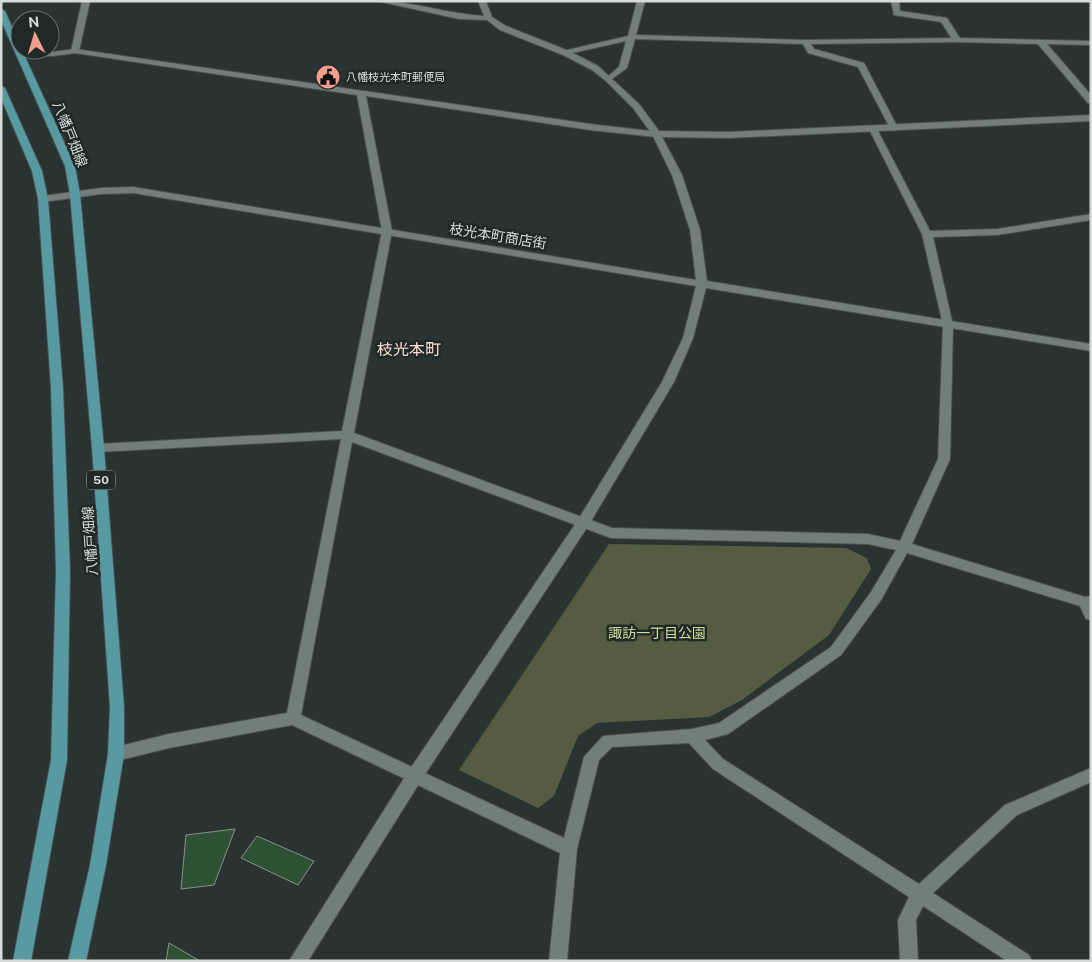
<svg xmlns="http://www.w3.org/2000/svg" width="1092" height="962" viewBox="0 0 1092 962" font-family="'Public Sans','Noto Sans JP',sans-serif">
	<rect width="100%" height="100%" fill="#293331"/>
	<!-- green -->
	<path fill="#565c42" d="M609,544L846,548L867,558L871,569L829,635L742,700L709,717L597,723L578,736L554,796L538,808L459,770Z"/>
	<!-- building -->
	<path fill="#2e5135" stroke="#89928a" d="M235,829L214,885L181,889L186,835Z
		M257,836L314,861L298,885L241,858Z
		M169,943L200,961H166Z"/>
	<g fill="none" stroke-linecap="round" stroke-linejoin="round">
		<defs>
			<path id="service" d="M891,1H899L900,11L947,18L961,40L954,42L941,22L894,15Z"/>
			<path id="minor" d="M637,1H645L636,35L806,40L957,38L1091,41V45L1047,44L1091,95V103H1088L1038,44L957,42L811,44L814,49L864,63L898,128L894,131L890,128L858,67L808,53L803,44L635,39L627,68L609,81L605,79L619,67L626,41L563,55V51L628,36Z
				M75,49L590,124L659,132L660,134L656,137L590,130L366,96L392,231L354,433L612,528L868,534L900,541L938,459L943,325L922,234L869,129L870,127L877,129L930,231L997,229L1091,214V220L997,235L933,237L953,325L950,459L912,544L1085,597L1091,596V620L1086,619L1080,606L907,553L881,600L841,655L728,734L705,740L723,759L919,884L1005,805L1091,768V782L1017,815L933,893L1029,955L1032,961H1007L923,906L916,920L918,961H900L898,920L909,897L713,769L689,743L612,747L599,760L577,849L567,961H549L560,853L292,725L169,748L116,761L111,759L108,754L111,749L116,747L169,734L287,713L341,439L98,452L92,448L98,444L342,431L382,231L357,95L75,53L53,56L19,55L15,53L19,51L53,52ZM352,442L611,538L868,544L896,550L871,592L831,647L719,723L692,729L603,736L584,757L564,838L301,715Z"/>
			<path id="tertiary" d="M82,1H90L79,51L75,53L71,51Z
				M377,1C413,1 448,14 484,16L478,1H486L492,17L506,26L569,51L598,66L639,104L659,131L729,132L1091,115V121L729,138L662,137L682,175L700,230L707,281L1091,344V351L706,288L693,338L674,382L588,526L420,782L308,961H289L408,772L578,520L662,382L683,338L696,286L133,193L101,194L43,202L38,199L43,196L101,188L133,187L696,280L690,230L672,175L652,134L633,108L606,81L592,70L563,55L500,30L487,20L459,19Z"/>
			<path id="primary" d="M1,9L5,11L20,45V50H22L75,166L80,194L104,448L124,707V754L106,865L86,961H68L90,865L108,754L110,707L92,448L70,194L65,166L1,20Z
				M1,86L5,88L42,171L48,199L63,388L70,571L67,760L31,961H13L51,760L56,571L51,388L38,199L32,171L1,98Z"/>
		</defs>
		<!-- service casing -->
		<use href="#service" stroke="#48514f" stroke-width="2"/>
		<!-- minor casing -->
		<use href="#minor" stroke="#48514f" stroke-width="2"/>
		<!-- tertiary casing -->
		<use href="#tertiary" stroke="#48514f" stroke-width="2"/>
		<!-- primary casing -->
		<use href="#primary" stroke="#48514f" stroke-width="2"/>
		<!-- service -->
		<use href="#service" fill="#727e7b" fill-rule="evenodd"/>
		<!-- minor -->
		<use href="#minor" fill="#727e7b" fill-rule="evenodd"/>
		<!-- tertiary -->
		<use href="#tertiary" fill="#727e7b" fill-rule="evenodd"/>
		<!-- primary -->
		<use href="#primary" fill="#589aa1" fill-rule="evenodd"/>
	</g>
	<!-- icons -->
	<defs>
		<symbol id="civic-disc" viewBox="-11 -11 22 22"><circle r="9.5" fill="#f59d8e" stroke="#1f2927"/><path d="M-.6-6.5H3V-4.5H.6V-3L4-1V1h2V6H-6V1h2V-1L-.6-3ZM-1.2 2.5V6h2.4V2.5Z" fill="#111"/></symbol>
	</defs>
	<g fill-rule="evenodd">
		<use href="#civic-disc" x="314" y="63" width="28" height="28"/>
	</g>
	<g text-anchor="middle" stroke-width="5" stroke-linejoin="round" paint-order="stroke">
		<!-- far-poi labels -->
		<g font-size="11" fill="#d4dbd9" stroke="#1f2927" text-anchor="start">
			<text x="346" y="81">八幡枝光本町郵便局</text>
		</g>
		<!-- shield labels -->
		<rect fill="#1f2927" stroke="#9ea6a4" stroke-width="1" x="87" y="470.5" width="28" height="19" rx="4"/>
		<g font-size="12" font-weight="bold" fill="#d4dbd9">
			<text x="101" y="484">50</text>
		</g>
		<!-- street labels -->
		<g font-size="14" fill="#d4dbd9" stroke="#1f2927">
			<text transform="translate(70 134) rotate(68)" y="5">八幡戸畑線</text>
			<text transform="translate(498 236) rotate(9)" y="5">枝光本町商店街</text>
			<text transform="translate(90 541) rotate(-94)" y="5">八幡戸畑線</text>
		</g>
		<!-- park labels -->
		<g font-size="14" fill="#cedf9a" stroke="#1f2927">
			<text x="657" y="638">諏訪一丁目公園</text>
		</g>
		<!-- quarter labels -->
		<g font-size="16" fill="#fddad4" stroke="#1f2927">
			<text x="409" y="355">枝光本町</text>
		</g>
	</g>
	<!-- border -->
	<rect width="1092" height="962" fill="none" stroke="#d4dbd9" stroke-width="5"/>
	<!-- north arrow -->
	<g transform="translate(35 35) rotate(355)"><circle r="24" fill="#1f2927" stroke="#67706e"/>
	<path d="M0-4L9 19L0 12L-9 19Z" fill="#f59d8e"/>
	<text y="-8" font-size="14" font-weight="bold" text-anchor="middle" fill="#d4dbd9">N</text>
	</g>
</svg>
